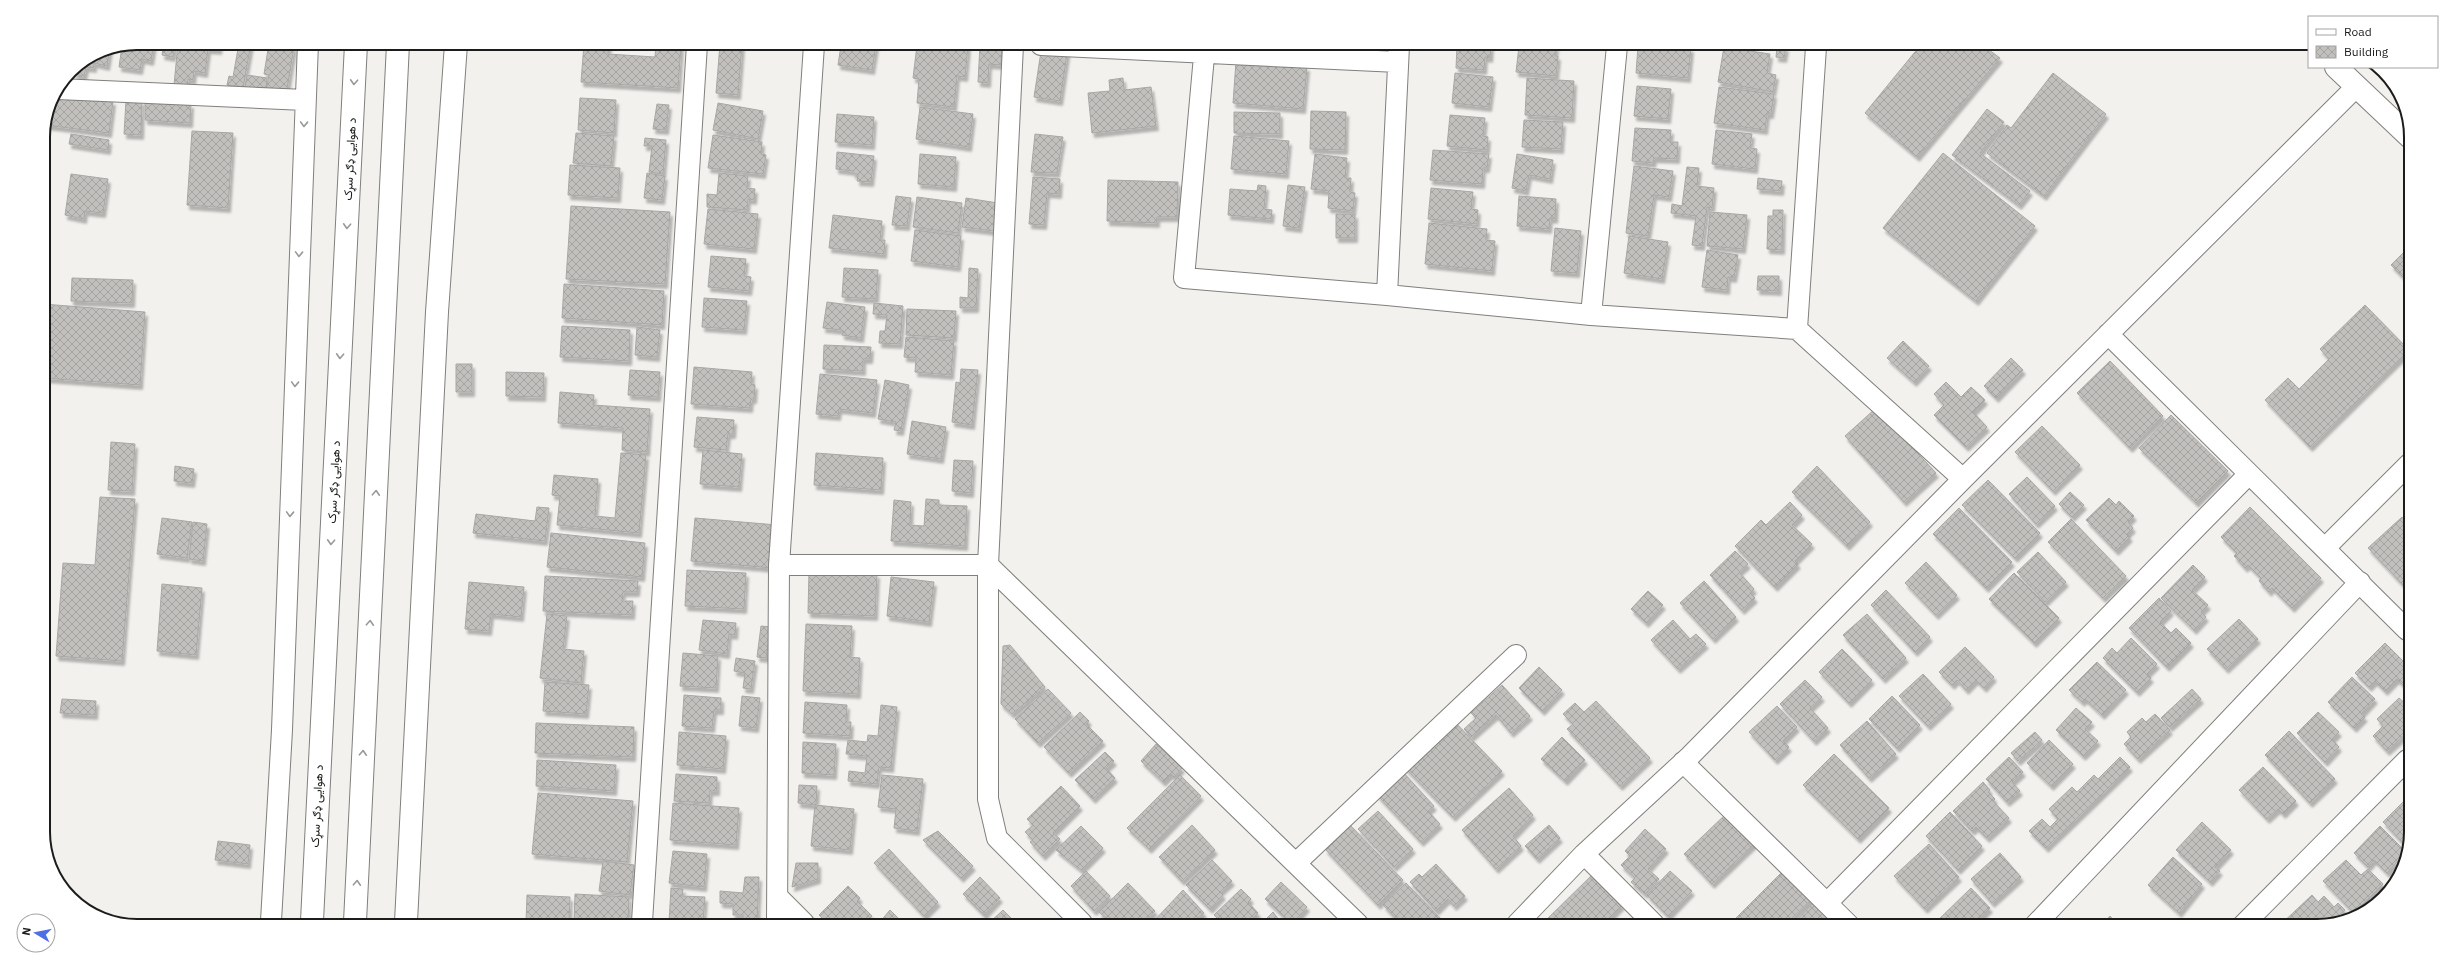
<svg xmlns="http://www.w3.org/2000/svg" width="2454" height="969" viewBox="0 0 2454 969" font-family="'IBM Plex Sans',Vazirmatn,sans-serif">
	<defs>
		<pattern id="building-cross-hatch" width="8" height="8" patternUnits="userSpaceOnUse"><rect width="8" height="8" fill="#c1c0bd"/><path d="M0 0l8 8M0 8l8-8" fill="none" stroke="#a5a4a2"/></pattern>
		<filter id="shadow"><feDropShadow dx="2.5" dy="4.5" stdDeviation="1" flood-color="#0004"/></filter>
	</defs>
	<rect width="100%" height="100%" fill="#f2f1ee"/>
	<!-- building -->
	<path fill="url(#building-cross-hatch)" stroke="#a9a7a5" filter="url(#shadow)" d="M137,43H154L151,61L142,59L140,70L119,67L122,46Z
		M164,43H175L173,57L162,55Z
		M178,43H220L219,50L208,49L205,73L194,71L193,80L188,79L187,86L174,85Z
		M239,43H251L243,88L227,85L229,76L233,77Z
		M269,43L294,47L286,95L266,91L269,75L264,74Z
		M584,44H609L608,54L655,57L656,44H681L678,88L581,82Z
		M720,44H742L738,95L716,93Z
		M841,45H876L872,70L838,65Z
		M917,45H968L965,77L957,76L954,107L917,103L919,79L913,78Z
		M980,45H1002L1001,65L989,64L988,83L978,82Z
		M1042,45L1068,47L1060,101L1034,97Z
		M1457,46H1491L1490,58L1485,57L1484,70L1456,68Z
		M1519,46H1556L1555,56H1558L1556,76L1516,72Z
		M1638,46L1691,48L1688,78L1636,73Z
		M1724,47L1770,54L1767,73L1776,75L1773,92L1718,82Z
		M1777,47H1786L1784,58L1776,57Z
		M1919,47H1985L2000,58L1917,157L1865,113Z
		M110,48L107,66L94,63V68L86,67L84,76L74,74L75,68L101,50Z
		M1236,61L1307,67L1303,109L1233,103Z
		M1455,73L1493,77L1489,107L1452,103Z
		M2053,73L2106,114L2044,196L1987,153L2007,125L2011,128Z
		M247,75L267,78L266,90L245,87Z
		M1123,78L1124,90L1151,87L1156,126L1092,133L1088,93L1110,91L1109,80Z
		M1527,78L1574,81L1572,118L1525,115Z
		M1637,86L1671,89L1668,119L1634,116Z
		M1719,87L1774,94L1771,114H1767L1765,130L1714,123Z
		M54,95L113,101L109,133L45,125L50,101Z
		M580,98L616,100L614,133L578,130Z
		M126,100L142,101L141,135L124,134Z
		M145,101L191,104L190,123L145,120Z
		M718,103L763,111L758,139L713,130Z
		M657,104L669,105L666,130L653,129Z
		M920,107L973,114L969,147L916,139Z
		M1987,109L2004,122L1980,153L2030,191L2019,205L1952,155Z
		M1311,111L1346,112L1345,150L1310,149Z
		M1234,112L1280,113V134L1234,133Z
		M837,114L874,117L872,145L835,142Z
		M1450,115L1485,118L1483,136L1488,137L1487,150L1447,146Z
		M1524,120L1563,122L1561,149L1522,147Z
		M1635,128L1671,130L1670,142H1678L1677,159L1654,158L1653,163L1632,161Z
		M1716,130L1752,134L1750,148L1757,149L1755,169L1712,164Z
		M192,131L233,133L228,208L187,205Z
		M576,133L614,136L611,166L573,163Z
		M71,134L109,140L108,150L69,144Z
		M1035,134L1063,137L1057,173L1031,172Z
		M713,135L762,142L761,154L766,155L763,174L708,168Z
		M1234,136L1289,141L1286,174L1231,169Z
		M645,138L666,140L663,174L649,172L652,146H644Z
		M1433,150L1489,154L1487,168H1483L1482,184L1430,180Z
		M837,152L874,156L871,182L857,181L858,174H853V171L836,169Z
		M1943,153L2035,226L1976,301L1883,228Z
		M920,154L956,157L954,187L918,184Z
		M1315,154L1347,158L1345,178H1351L1350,192L1355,193L1353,211L1328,208L1329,191L1311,189Z
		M1517,154L1553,160L1550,179L1529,175L1526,191L1512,188Z
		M570,165L620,168L618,198L568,195Z
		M1634,166L1673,171L1669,197L1654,195L1648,236L1626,233Z
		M1687,167L1699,168L1697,186L1714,188L1712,208L1707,207L1702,246L1692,245L1696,216L1671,213L1672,204L1682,206Z
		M647,173L665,176L662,200L644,198Z
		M719,173L748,176L747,188L755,189L754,200L748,199L747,210L707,207V194L717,195Z
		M71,174L108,179L103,213L85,211L84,219L65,215Z
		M1033,177L1060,179L1059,194L1047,193L1044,225L1029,224Z
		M1758,178L1782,181L1781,191L1757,189Z
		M1108,180L1178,182L1177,217H1157V223L1107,221Z
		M1258,185L1266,186L1264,209L1272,210L1271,219L1228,215L1230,189L1257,191Z
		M1288,185L1305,187L1299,228L1283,226Z
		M1431,188L1473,192L1471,209L1478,210L1477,224L1428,219Z
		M896,196L911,198L907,226L892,225Z
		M1519,196L1556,199L1555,219L1550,218L1549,229L1517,226Z
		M917,197L962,203L958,233L913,227Z
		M966,198L998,203L994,231L962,227Z
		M571,206L670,212L665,284L566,279Z
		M708,209L758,214L754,249L704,244Z
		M1773,210H1783L1782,250L1767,249L1768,216H1773Z
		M1710,212L1747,215L1743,249L1707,246Z
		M1336,214H1355V238H1336Z
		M833,215L882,221L880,240H885L884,254L829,248Z
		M1429,223L1487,229L1486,240L1495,241L1492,271L1425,264Z
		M1555,228L1581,231L1577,273L1551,271Z
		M915,230L961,236L958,267L911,261Z
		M1629,236L1668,242L1662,279L1624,273Z
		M2410,246V284L2391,265Z
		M1707,250L1738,255L1734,278L1728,277L1727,290L1702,287Z
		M711,256L746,259L744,276L751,277L749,291L708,287Z
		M844,268L878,270L876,299L842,297Z
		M969,268L978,269L976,308H960V297L968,298Z
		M1758,276H1779V291L1757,290Z
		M72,278L133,280L132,303L71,301Z
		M564,284L664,291L662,325L562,318Z
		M704,298L747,301L744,330L702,327Z
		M827,302L865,307L861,338L842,335V330L823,328Z
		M874,303L903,306L900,344L879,343L880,331H885L887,315L873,314Z
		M43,304L145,312L140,385L43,378Z
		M2365,305L2409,350L2310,447L2265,400L2288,378L2299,389L2329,359L2320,349Z
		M907,309L956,311L954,338L906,335Z
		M562,326L630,330L629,361L560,357Z
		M637,327L660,330L657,357L635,355Z
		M906,337L954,341L951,375L915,372L916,358L904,357Z
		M1903,341L1929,366L1914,382L1887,358Z
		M824,345L871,347L870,359H863V371L823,369Z
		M2011,358L2023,370L1996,398L1984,386Z
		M2110,361L2163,416L2130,448L2077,393Z
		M456,364H472V392H456Z
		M694,367L752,372L751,384L755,385L754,399H751L750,408L691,404Z
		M961,369L978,370L972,425L952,422L956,382L960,383Z
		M630,370L660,372L658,397L628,395Z
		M506,372L544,373L543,397L506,396Z
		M820,374L877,380L873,413L839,409L838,416L816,414Z
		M885,380L909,385L901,431L894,430L896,422L878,419Z
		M1946,382L1961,397L1971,387L1985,400L1973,412L1987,427L1966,447L1934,415L1944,405L1934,394Z
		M560,392L594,395L593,405L650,409L647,452L622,450L623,428L558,423Z
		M1876,408L1936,473L1904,502L1845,436Z
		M2171,415L2228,471L2196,503L2139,448Z
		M697,417L734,420L733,434H728L726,450L694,447Z
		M912,421L946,427L941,459L907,454Z
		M2042,426L2080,465L2053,491L2015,452Z
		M111,442L135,444L132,491L108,490Z
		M703,450L742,454L739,487L700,484Z
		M621,453L646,455L639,533L557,525L560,496L552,495L554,475L598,479L595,516L615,518Z
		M816,453L883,458L881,490L814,485Z
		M954,460L973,461L971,493L952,491Z
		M175,466L194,469L192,483L174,481Z
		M1817,466L1870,522L1847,546L1792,492Z
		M2027,477L2055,506L2036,524L2009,494Z
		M1988,480L2040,533L2015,558L1962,505Z
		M2070,492L2084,505L2072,517L2059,504Z
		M100,497L135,499L122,661L56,656L63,563L95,565Z
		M2109,498L2116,505L2119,501L2134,516L2128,522L2133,528L2127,534L2130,537L2116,551L2086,520Z
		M926,499L939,500V505L967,506L965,546L891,541L894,500L911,502L910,525L924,526Z
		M1790,502L1802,515L1792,525L1812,544L1795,561L1798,564L1775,587L1735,546L1761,520L1766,525Z
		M537,507L549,508L545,541L473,533L476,514L535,521Z
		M2250,507L2321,578L2292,608L2272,588L2269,592L2259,581L2261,578L2248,565L2245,568L2234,556L2237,553L2221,537Z
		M1959,508L2012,562L1986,588L1933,534Z
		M2402,517L2408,524V582L2404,586L2368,548Z
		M162,518L192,522L187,558L157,554Z
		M695,518L777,525L773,568L691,561Z
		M2071,519L2126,576L2103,598L2048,542Z
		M193,522L207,524L203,561L189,559Z
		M551,533L645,543L642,577L547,567Z
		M1735,551L1748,564L1739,572L1754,589L1750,593L1755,598L1742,610L1710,575Z
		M2038,552L2066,582L2045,602L2017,572Z
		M1926,562L1957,595L1936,615L1905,583Z
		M2193,565L2205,577L2192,590L2208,605L2201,612L2206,617L2194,630L2161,598Z
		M687,570L746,573L744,609L685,606Z
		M809,571L877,574L875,616L808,613Z
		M2014,573L2059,618L2034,643L1989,599Z
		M545,576L638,581L637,592H623L622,601H633L632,615L543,611Z
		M891,577L934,582L929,622L887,616Z
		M1704,581L1736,617L1713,639L1680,603Z
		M469,582L524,587L521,617L491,614L489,631L465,629Z
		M162,584L202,588L196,655L157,651Z
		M1886,590L1930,637L1915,652L1871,605Z
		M1648,591L1663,605L1646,623L1631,609Z
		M2159,598L2171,611L2160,622L2171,633L2176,628L2191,643L2167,667L2129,628Z
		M547,614L567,616L563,649L584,651L581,683L540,678Z
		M1867,614L1906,658L1883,679L1843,635Z
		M2239,619L2258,639L2226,669L2207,649Z
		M703,620L736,623L735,635L729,634L727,654L699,650Z
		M1673,620L1690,639L1696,634L1706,644L1678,669L1651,640Z
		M806,624L852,626L850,657L860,658L858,694L803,691Z
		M761,626L771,627L766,658L757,657Z
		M2131,638L2157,664L2147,674L2151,678L2137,692L2103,658L2112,648L2117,653Z
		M2385,643L2407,665V682L2404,686L2397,679L2385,691L2375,681L2369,687L2355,673Z
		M1010,645L1045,687L1012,714L1001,704L1003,646Z
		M1965,647L1994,677L1984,688L1976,680L1966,690L1957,680L1952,685L1939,672Z
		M1842,649L1872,680L1849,703L1819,672Z
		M683,653L718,656L716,688L680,686Z
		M736,658L755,661L751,689L743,688L745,673L734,671Z
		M2097,662L2126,690L2102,715L2085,699L2082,702L2069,690Z
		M1539,667L1562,690L1542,711L1519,688Z
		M1923,674L1951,704L1928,726L1899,696Z
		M2352,677L2375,699L2361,714L2365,717L2354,728L2328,702Z
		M1805,680L1822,697L1810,708L1828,728L1814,741L1780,704Z
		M545,682L589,685L586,714L543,711Z
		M1502,685L1530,716L1511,733L1496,715L1471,737L1464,729L1476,718L1471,713Z
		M1048,689L1071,713L1038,743L1015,719Z
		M2192,689L2201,699L2170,727L2161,718Z
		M684,695L721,698V710H714L712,728L682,726Z
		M742,696L760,698L756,728L739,726Z
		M1892,696L1920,725L1897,748L1869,719Z
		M2399,698L2406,704L2407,703V733L2387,751L2373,736L2383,726L2377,719Z
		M62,699L96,701L95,715L60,713Z
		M1596,701L1650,758L1620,786L1567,729L1573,724L1563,714L1575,703L1584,712Z
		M805,702L847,705L846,722H851L850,736L803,733Z
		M881,705L897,707L891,768L879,767L877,784L848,781L849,771L865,773L867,756L846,754L848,740L867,742L868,735L878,736Z
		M1777,706L1797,727L1783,741L1789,747L1775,760L1749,732Z
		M2076,708L2092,722L2085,729L2098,741L2083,756L2056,730Z
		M1080,712L1089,721L1086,724L1103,741L1069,773L1044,747Z
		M2318,712L2339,732L2332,739L2339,747L2325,762L2297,733Z
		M2155,714L2170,730L2138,759L2124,744L2131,737L2127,732L2142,718L2146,722Z
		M1453,720L1502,771L1453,817L1404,767Z
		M1867,721L1896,754L1869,778L1840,745Z
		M536,723L634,727L633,757L535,753Z
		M2289,731L2335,779L2310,803L2265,755Z
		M679,732L726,736L723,769L677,765Z
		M2035,732L2042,740L2018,761L2011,753Z
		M1562,737L1585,760L1565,781L1541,759Z
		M2049,740L2073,764L2051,786L2027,763Z
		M803,742L836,744L834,775L802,773Z
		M1156,744L1182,768L1174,777L1171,774L1163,782L1141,761Z
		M1105,752L1114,761L1106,768L1115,778L1093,799L1075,780Z
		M1834,754L1889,808L1858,839L1803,785Z
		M2009,757L2023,772L2012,782L2020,791L2007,802L1986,779Z
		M2120,757L2130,767L2046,848L2029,831L2042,819L2050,827L2058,819L2049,809L2072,787L2077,792L2094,775L2098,779Z
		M537,760L616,765L614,791L536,786Z
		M2263,767L2296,801L2283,814L2278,809L2267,819L2239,790Z
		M1403,772L1434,806L1428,811L1440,824L1421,842L1377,795Z
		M676,774L717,777V791H710L709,803L674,801Z
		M882,775L923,779L917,831L894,828L896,809L878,807Z
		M1180,775L1201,796L1149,849L1127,828Z
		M1983,782L1990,790L1988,792L1995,799L1993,801L2009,818L1987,838L1976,827L1972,831L1953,811Z
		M799,785L817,786L816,805L798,803Z
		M1061,786L1080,806L1053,833L1060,839L1043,856L1030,842L1033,840L1025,832L1033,825L1027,819Z
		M1509,788L1533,815L1513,836L1521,846L1496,869L1462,830Z
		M538,793L633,801L627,862L532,854Z
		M2403,802L2406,805V846L2383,822Z
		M673,803L739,808L736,845L670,840Z
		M815,805L854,809L850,850L811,846Z
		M1378,811L1413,849L1394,867L1358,829Z
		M1728,812L1756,842L1712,884L1684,854Z
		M1950,812L1982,846L1958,870L1926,836Z
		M2202,822L2231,850L2215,867L2220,871L2210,882L2176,850Z
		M1192,825L1215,850L1182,881L1159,857Z
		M1350,825L1403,880L1378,905L1325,849Z
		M1549,825L1560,838L1537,859L1525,846Z
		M1081,826L1103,848L1081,870L1056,850Z
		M2380,826L2406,852L2387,873L2374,860L2368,867L2354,853Z
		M1645,829L1666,849L1648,869L1659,879L1645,894L1631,882L1635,878L1621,865L1630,856L1625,851Z
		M938,831L973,866L961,878L923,840Z
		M218,841L250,845L248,864L215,860Z
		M1929,844L1959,877L1925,909L1894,876Z
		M889,849L938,902L924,916L874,863Z
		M673,851L707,854L704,887L669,883Z
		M2000,853L2021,877L1992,903L1971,879Z
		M2173,857L2202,884L2179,913L2148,885Z
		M1212,860L1232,881L1220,892L1223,895L1210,909L1186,885Z
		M2346,860L2361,875L2368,869L2383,884L2354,913L2323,881Z
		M603,861L634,865L630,895L599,891Z
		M796,863H818V879L792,887Z
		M1436,864L1465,896L1454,906L1448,899L1436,911L1410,882L1419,874L1422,877Z
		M1785,869L1813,898L1785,925H1729Z
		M1086,871L1110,896L1094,911L1071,886Z
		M1670,871L1692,891L1668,916L1647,895Z
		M1592,875L1622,905L1603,924H1542Z
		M745,877H759L757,922H743V915H733V904L720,903V891L743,893Z
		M980,877L1000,898L984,915L963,894Z
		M1281,882L1307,907L1292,924L1265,899Z
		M1128,883L1155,911L1144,923H1111L1099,912Z
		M1406,883L1446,924H1401L1383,905Z
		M848,886L860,898L857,901L872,916L865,923H827L819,915Z
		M671,888L683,889L682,896L705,897L703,922H669Z
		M1971,888L1990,908L1972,925H1937L1935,923Z
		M1241,889L1251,899L1248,902L1258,913L1247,924L1222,923L1214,915Z
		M1183,890L1204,913L1193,923H1152Z
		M575,894L629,897L628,922H574Z
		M527,895L570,897L569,922H526Z
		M2312,895L2318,902L2324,896L2334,907L2338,903L2345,910L2336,918L2334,916L2326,923L2317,926H2311L2306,921L2300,926H2279Z
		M1814,902L1837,925H1792Z
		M890,910L901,921L899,923H879Z
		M1003,910L1016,923H989Z
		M1273,912L1282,924H1261Z
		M2110,916L2119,926H2101Z"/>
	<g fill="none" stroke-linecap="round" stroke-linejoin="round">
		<defs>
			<path id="minor" d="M1013,45L988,565V799L997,838L1082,923
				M1041,45L1398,62
				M1205,45L1184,278L1387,295L1591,315L1797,329
				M1816,47L1797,329L1963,479
				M58,89L305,100
				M1387,295L1399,46
				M1591,315L1617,46
				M2108,334L2407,630
				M2325,548L2409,464
				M779,565H988L1358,924
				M1683,762L1849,925
				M1584,854L1654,924
				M1296,863L1516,655
				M778,897L804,923
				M1827,903L2249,474
				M271,921L282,730L308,43
				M642,922L697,44
				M777,922L779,565L814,45
				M1517,924L1584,854L1690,756L1963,479L2356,87
				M2035,925L2360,582
				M2242,926L2407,760"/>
			<path id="tertiary" d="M2336,67L2411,138
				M406,922L437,312L456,44"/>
			<path id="primary" d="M312,921L356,44
				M355,922L398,44"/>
		</defs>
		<!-- minor casing -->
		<use href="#minor" stroke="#807f7c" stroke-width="22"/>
		<!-- tertiary casing -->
		<use href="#tertiary" stroke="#807f7c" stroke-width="24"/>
		<!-- primary casing -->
		<use href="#primary" stroke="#807f7c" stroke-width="24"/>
		<!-- minor -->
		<use href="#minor" stroke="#fff" stroke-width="20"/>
		<!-- tertiary -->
		<use href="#tertiary" stroke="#fff" stroke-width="22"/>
		<!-- primary -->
		<use href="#primary" stroke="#fff" stroke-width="22"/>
	</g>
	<!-- one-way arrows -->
	<defs><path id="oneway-chevron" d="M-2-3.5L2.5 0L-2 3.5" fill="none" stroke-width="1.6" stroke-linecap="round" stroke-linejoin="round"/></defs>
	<g stroke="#999998">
		<use href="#oneway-chevron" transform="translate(354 82) rotate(93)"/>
		<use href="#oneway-chevron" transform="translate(304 124) rotate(92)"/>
		<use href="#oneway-chevron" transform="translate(347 226) rotate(93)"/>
		<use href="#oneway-chevron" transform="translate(299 254) rotate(92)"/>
		<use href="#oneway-chevron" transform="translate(340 356) rotate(93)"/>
		<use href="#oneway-chevron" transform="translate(295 384) rotate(92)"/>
		<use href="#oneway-chevron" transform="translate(376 493) rotate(-87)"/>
		<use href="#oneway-chevron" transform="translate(290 514) rotate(92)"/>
		<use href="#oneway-chevron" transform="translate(331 542) rotate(93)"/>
		<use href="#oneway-chevron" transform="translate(370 623) rotate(-87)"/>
		<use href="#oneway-chevron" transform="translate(363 753) rotate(-87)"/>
		<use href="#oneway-chevron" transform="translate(357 883) rotate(-87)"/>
	</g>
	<g text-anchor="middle" stroke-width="3" stroke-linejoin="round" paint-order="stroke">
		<!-- street labels -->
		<g font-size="12" fill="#1c1c1b" stroke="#fff">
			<text transform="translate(350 159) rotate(-87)" y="4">د هوایی ډګر سړک</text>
			<text transform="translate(334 482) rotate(-87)" y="4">د هوایی ډګر سړک</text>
			<text transform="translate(317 806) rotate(-87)" y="4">د هوایی ډګر سړک</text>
		</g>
	</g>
	<!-- crop -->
	<path d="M0 0H2454V969H0ZM137 50H2317A87 87 0 0 1 2404 137V832A87 87 0 0 1 2317 919H137A87 87 0 0 1 50 832V137A87 87 0 0 1 137 50Z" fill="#fff" fill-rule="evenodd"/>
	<path fill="none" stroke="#1c1c1b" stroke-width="2" d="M137 50H2317A87 87 0 0 1 2404 137V832A87 87 0 0 1 2317 919H137A87 87 0 0 1 50 832V137A87 87 0 0 1 137 50Z"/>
	<!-- legend -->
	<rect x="2308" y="16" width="130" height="52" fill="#ffffff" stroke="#a4a4a4"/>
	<rect x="2316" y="29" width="20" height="6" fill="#ffffff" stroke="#a4a4a4"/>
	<text x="2344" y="36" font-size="12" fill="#1c1c1b">Road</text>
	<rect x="2316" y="46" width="20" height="12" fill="url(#building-cross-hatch)" stroke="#a4a4a4"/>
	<text x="2344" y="56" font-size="12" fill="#1c1c1b">Building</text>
	<!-- north arrow -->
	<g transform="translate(36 933) rotate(280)"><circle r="19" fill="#ffffff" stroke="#a4a4a4"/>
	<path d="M0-3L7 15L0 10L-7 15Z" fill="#4d71e5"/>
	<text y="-6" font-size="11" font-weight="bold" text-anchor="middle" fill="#1c1c1b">N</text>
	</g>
</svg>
